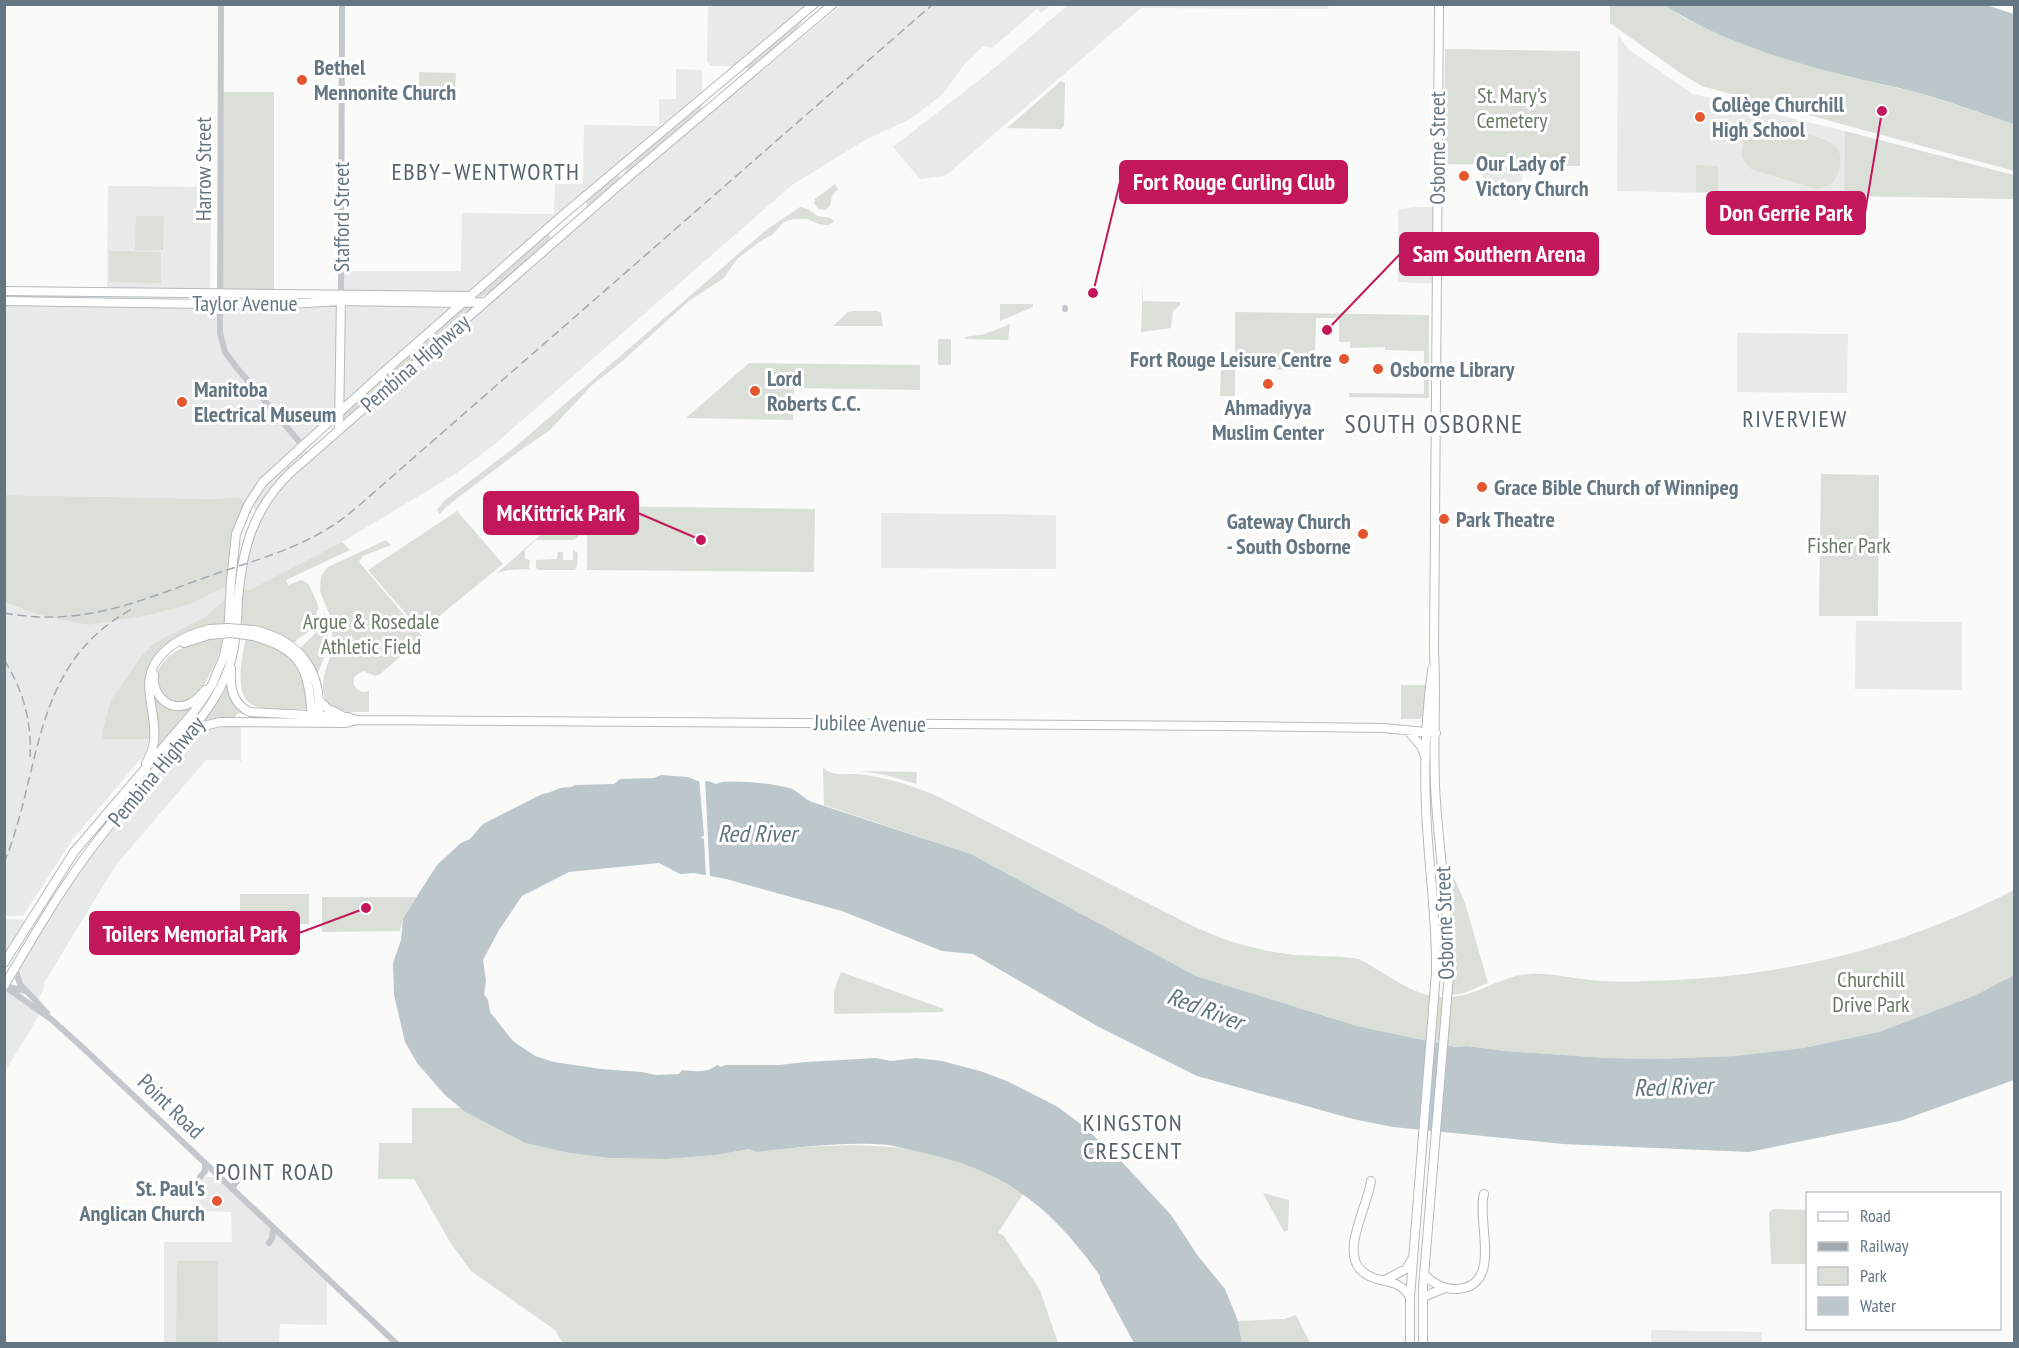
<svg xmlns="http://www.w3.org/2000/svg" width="2019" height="1348" viewBox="0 0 2019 1348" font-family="'PT Sans Narrow',sans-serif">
	<rect width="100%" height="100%" fill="#fafaf8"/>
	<!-- built -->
	<path fill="#e8e9e9" d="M1069,4H1338V5H1329L1328,9L1141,8L945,176L920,179L893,147L992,70Z
		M708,5V4L806,5L733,66H711L707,62Z
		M841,5H1050L1041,13L1037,9L992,48L983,46L964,65L942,95L910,119L865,140L792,185L495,444L457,473L342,542L249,590L243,588L245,563L249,559L245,560L259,512L248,505L239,497L217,499L5,495V301L462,303L302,446L310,455H316L606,201Z
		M1618,34L1628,49L1693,94L1845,131L1844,196L1617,191Z
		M676,69L702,70V91L665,123L659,124V99H676Z
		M584,125L668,126L471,296L341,295V271H461L462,213L554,214L555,184H583Z
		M1482,166L1522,167L1521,191L1483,190Z
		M108,186L211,187L210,289L107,288Z
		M1418,207H1437L1436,284L1398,282V209Z
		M1737,333L1848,334L1847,393L1737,392Z
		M881,513L1056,515V569L881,568Z
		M226,586V599L205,617L154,643L143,654L133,670L103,739H149L145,754L72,840L23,916H5L4,602L35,614L88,625L150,615L191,604Z
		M1856,621L1962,622V690L1855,689Z
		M241,722V762L239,760H206L116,865L44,983V989L37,1002L17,983L12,974L79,864L184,738L198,729Z
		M5,919L31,920L5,963Z
		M4,986L41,1012L5,1072H4Z
		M200,1177H220L327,1278V1325L280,1324L279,1343L164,1344V1242H232L231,1212L199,1211Z
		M1651,1330L1762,1332V1343L1651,1344Z"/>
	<!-- green -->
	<path fill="#dadfd7" d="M1610,5H1664L1684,18L1718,34L1753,48L1845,76L1919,93L2014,124V171L1702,86L1683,75L1610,23Z
		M804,18C803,25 763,61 754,66C750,69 750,68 745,68Z
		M1445,49L1580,51V166L1444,164Z
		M419,72L456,73L455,94L419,93Z
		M1061,81L1065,83L1064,126L1061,129L1007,128Z
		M221,92H274V295L220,294Z
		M702,102V107L699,111L626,174H624L627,166Z
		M1763,125C1778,126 1826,136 1836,147C1842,154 1841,164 1838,173C1834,184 1826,188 1816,189L1751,169L1742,157C1741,141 1748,129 1763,125Z
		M1845,131L2014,175V199L1844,196Z
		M1696,165L1718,166V192H1696Z
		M619,174L620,180L586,208L587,200Z
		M835,184L838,189L832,196L830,206L825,210L818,209L814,203L815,199Z
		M800,207L808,209L817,216L831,218L834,222L828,225L819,224L807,219H794L784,222L772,235L762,240L737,259L724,278L689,301L619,364L592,385L550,430L521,450L447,506L440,514L437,510L445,500L515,447L766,230Z
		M136,216H164L163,250H135Z
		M549,233L551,239C533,255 495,296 473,299Z
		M109,251L161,252V283L109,282Z
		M1143,280V301L1180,302V305L1173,311L1171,328L1141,332Z
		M485,302L339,430L340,411L462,303Z
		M1000,304H1033V307L1000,321Z
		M853,311H878L881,313L883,326H833L848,312Z
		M1235,312L1429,315V398L1349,397V393L1424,394V351L1385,350V347L1350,348V342H1339V318H1316L1315,363L1313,364V370L1235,369V396H1220L1221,369H1235Z
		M1010,324L1008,340L965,339V337L985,334Z
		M938,339H951V365H938Z
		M749,363L920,365V390L794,388L793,420L686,418Z
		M1821,474L1879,475L1878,616H1819Z
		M4,495L217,499L239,497L245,503L234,530L228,585L191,604L150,615L88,625L35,614L5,602Z
		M591,506L815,509L814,572L587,570V510Z
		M457,511L503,564L421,631L368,570Z
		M545,531L578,532V537L574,540H536L525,550V559L530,560L529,569L508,570L497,573Z
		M386,540L391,545L363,556L359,562L423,637L379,675L375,676L363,671L355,676C352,683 354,689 362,692L369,691V712H347L330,708L331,706C313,689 330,663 334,643L332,642V621L320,591L321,576L328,567Z
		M342,542L350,550L286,580L288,585L301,580L308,583L317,602L319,610H317C316,626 309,633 296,640L297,642H292L267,630L239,625L243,588L249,590Z
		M573,550L578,553L577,566L575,570H539L536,568V560L557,559L558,552H563V560H573Z
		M226,599L224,625C198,628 180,633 161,652C152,661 145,670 145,684C146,703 153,721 150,739H102L103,729L111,700L143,654L154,643L205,617Z
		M324,612C333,631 326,656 317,675L309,660L300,648C311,637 322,631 324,612Z
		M223,637C221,651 215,664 209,676C205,684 200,694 193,699C177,709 156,698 157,679C157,651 201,639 223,637Z
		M246,637C256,641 268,643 278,648C300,659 309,686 307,709C295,710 260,710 251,704C233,693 243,653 246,637Z
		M226,676L246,711L237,714L233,719L198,729Z
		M1401,685H1425L1423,717L1420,719H1401Z
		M153,693L164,705L189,709L156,749Z
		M823,768C833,776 844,774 856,774C883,776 909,785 935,795L1191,925C1224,941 1258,951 1295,955C1314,956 1334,956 1354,958C1362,959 1371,966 1378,970C1398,982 1416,995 1440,997C1472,1001 1499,975 1531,974C1551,973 1570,978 1590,980C1609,982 1629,982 1649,981C1784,977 1894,951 2014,890V975L1976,995L1879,1032L1803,1048L1736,1056L1656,1059L1607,1058L1505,1051L1467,1046L1456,1047L1357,1026L1196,976L971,854L824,805Z
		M860,771L917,772L916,784L886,775Z
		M1453,875L1465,903L1488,983L1464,993L1452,995L1454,944L1449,877Z
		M240,894H309V924H240Z
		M322,897H416L403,918L400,931L322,932Z
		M841,972L944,1009L943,1012L834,1014V991Z
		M412,1108H461L525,1143L569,1153L609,1158L667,1159L716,1155L749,1149L757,1152C823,1144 888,1140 953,1159C978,1166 1001,1181 1023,1194L998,1233L1003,1235L1040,1290L1058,1343H563L555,1330L471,1271L450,1242L414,1179H378L379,1143H412Z
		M1263,1193L1289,1200L1288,1230L1284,1232Z
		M1773,1209L1807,1210V1264H1771L1769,1213Z
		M177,1261H218V1343H176Z
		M1296,1315L1310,1343H1242L1238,1321L1284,1319Z"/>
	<!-- water -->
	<path fill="#bbc7cb" d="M1983,4L2014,14V124C1983,114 1951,102 1919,93C1894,86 1868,82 1843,75C1781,59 1718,40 1664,5Z
		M661,775L688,777L700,782L708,781L716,784C726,778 780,784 792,789C799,792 804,799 812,802L971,854L1196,976L1357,1026L1456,1047L1467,1046L1505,1051L1607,1058L1656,1059L1735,1056L1803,1048L1879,1032L1976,995L2014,975V1080L1900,1121L1749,1152L1563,1144L1393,1127L1353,1119L1197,1076L1097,1026L973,954L942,951L842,911L726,879L694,873L680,874L659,863L569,872L522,896L499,930L483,960L486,981L484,994L488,1000L490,1012L513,1041L535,1056L554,1062L601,1069L642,1072L656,1075L679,1074L682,1070C695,1071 706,1074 717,1065L721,1067L725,1065H779L806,1062L876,1058L891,1061L916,1058L942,1061L980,1071L1007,1081L1058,1107L1082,1125L1123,1163L1171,1215L1198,1256L1225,1289L1238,1321L1242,1343H1134L1100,1280V1276C1052,1207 1003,1169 920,1152C910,1150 900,1147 889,1145C846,1141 800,1147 757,1152L749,1149L716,1155L667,1159L609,1158L569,1153L525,1143L464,1111L445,1095L417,1063L405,1042L394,995L393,963L401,940L403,918L437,865L461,843L470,839L483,824L542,794C550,793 554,790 561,788C567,786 569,789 575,785L614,784L620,779L654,778Z"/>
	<!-- pier -->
	<path fill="#fafaf8" d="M699,778H705L710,879H706L704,839L700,837L704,836Z"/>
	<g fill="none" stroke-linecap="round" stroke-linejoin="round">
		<defs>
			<path id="major" d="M4,291L471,296
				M4,301L268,305L341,301L462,303L485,302
				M339,430L341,296
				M254,630C301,641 324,672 318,721
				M253,636C305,650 309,672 312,721
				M184,643L209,635
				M231,669C230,687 232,704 250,712L348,717L356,720
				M154,675C152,695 170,714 191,703C196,700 201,695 205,690
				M319,700L328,709L341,715
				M1407,730L1421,746L1425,756
				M192,732L204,726L220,722L346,723L356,720L1231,726L1383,728L1436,733
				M146,763C150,756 153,749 154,741C158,708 135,680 164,652C176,640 193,633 210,629
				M4,963L74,852L196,709L212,685L224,656L228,636L231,581L236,534L248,505L263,482L386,370L564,214L814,4
				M4,986C34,936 62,886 98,840C121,810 146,782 171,753C194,727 218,701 229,667C236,646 237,622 238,600C242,549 253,509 290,473L626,179L833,4
				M1371,1181C1368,1206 1339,1254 1363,1272C1378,1285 1398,1276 1410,1297
				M1424,1274C1432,1283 1445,1290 1457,1289C1504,1286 1476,1221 1484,1194
				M1385,1280L1406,1269L1412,1259
				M1423,1297L1445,1288
				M1410,1344V1297L1436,973C1437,917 1428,863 1426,808C1424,763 1426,715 1432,670
				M1423,1344V1288L1449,974C1449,916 1440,859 1436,802C1432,752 1437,701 1434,651L1439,4"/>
		</defs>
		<!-- major casing -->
		<use href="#major" stroke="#b5babe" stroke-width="10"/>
		<!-- minor -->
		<path stroke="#c3c8cc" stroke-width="6" d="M221,4L220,333L225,352L237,368L302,445
			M341,295L342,4
			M1065,309V308
			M15,968L20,984L47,1013
			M4,986L51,1019L81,1046L397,1344
			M4,986L26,991
			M200,1177L205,1171V1164
			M232,1189L238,1179
			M269,1243L272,1239L273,1229"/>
		<!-- major -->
		<use href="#major" stroke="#fff" stroke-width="8"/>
		<!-- rail -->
		<path stroke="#a2aab0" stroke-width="1.5" stroke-dasharray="9 4.5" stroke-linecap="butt" d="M4,613C86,628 143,599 218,573C257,560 298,548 332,526C349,515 364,501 379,488L933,4
			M4,660C23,689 32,722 30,757
			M4,863C43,768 30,665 132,609"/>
		<defs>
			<path id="major-bridge" d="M210,629L228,628L254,630
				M209,635L231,633L253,636"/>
		</defs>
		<!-- major-bridge casing -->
		<use href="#major-bridge" stroke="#b5babe" stroke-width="10" stroke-linecap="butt"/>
		<!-- major-bridge -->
		<use href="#major-bridge" stroke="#fff" stroke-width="8"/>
	</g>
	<!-- markers -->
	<g fill="#e4572e" stroke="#fff" stroke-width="2">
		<circle cx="302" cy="80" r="6"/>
		<circle cx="1700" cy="117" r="6"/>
		<circle cx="1464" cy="176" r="6"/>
		<circle cx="1344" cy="359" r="6"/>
		<circle cx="1378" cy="369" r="6"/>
		<circle cx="1268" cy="384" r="6"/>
		<circle cx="755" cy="391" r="6"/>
		<circle cx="182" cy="402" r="6"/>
		<circle cx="1482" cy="487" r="6"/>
		<circle cx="1444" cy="519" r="6"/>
		<circle cx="1363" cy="534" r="6"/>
		<circle cx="217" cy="1201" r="6"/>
	</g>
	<g text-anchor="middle" stroke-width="6" stroke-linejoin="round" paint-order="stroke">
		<!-- poi labels -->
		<g font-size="22" font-weight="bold" fill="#657683" stroke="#fff" text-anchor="start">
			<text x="314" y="75">Bethel<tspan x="314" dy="25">Mennonite Church</tspan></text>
			<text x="1712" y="112">Collège Churchill<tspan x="1712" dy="25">High School</tspan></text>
			<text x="1476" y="171">Our Lady of<tspan x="1476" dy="25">Victory Church</tspan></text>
			<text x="1332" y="367" text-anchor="end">Fort Rouge Leisure Centre</text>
			<text x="1390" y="377">Osborne Library</text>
			<text x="767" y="386">Lord<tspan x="767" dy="25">Roberts C.C.</tspan></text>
			<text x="194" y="397">Manitoba<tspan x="194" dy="25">Electrical Museum</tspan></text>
			<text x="1268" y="415" text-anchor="middle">Ahmadiyya<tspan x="1268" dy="25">Muslim Center</tspan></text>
			<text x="1494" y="495">Grace Bible Church of Winnipeg</text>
			<text x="1456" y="527">Park Theatre</text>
			<text x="1351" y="529" text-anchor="end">Gateway Church<tspan x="1351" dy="25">- South Osborne</tspan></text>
			<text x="205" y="1196" text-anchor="end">St. Paul's<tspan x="205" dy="25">Anglican Church</tspan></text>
		</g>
		<!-- park labels -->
		<g font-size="22" fill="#687a64" stroke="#fff">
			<text x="1512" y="103">St. Mary's<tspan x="1512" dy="25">Cemetery</tspan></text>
			<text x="1849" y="553">Fisher Park</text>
			<text x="371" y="629">Argue &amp; Rosedale<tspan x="371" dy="25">Athletic Field</tspan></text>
			<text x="1871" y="987">Churchill<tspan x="1871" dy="25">Drive Park</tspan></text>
		</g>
		<!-- street labels -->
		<g font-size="22" fill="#657683" stroke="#fff">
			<text transform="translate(1437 148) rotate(-90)" y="8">Osborne Street</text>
			<text transform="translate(203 169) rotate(-90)" y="8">Harrow Street</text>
			<text transform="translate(341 217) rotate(-90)" y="8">Stafford Street</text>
			<text x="245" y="311">Taylor Avenue</text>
			<text transform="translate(415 363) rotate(-41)" y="8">Pembina Highway</text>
			<text transform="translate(870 723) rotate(1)" y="8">Jubilee Avenue</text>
			<text transform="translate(156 771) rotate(-50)" y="8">Pembina Highway</text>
			<text transform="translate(1444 923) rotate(-92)" y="8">Osborne Street</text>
			<text transform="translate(171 1106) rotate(44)" y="8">Point Road</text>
		</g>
		<!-- neighbourhood labels -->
		<g font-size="24" letter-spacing="1.5" fill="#57646e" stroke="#fff">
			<text x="486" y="180">EBBY–WENTWORTH</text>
			<text x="1795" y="427">RIVERVIEW</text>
			<text x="1133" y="1131">KINGSTON<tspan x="1133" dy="28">CRESCENT</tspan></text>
			<text x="275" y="1180">POINT ROAD</text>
		</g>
		<!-- water labels -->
		<g font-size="24" font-style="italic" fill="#60757c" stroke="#fff">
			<text x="757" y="842">Red River</text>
			<text transform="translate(1205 1009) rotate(21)" y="8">Red River</text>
			<text transform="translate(1673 1087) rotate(-2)" y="8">Red River</text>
		</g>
		<!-- quarter labels -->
		<g font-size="26" letter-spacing="1.5" fill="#57646e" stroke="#fff">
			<text x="1434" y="433">SOUTH OSBORNE</text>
		</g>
	</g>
	<!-- callouts -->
	<path fill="none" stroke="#c2185b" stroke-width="2" d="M1093 293L1120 182M1882 111L1865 213M1327 330L1400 254M701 540L638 513M366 908L299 933"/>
	<g fill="#c2185b" stroke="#fff" stroke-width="2">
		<circle cx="1093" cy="293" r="6"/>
		<circle cx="1882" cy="111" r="6"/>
		<circle cx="1327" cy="330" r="6"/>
		<circle cx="701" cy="540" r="6"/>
		<circle cx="366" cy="908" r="6"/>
	</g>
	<g fill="#c2185b" stroke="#c2185b" stroke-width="2">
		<rect x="1120" y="161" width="227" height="42" rx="6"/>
		<rect x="1707" y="192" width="158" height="42" rx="6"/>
		<rect x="1400" y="233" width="198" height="42" rx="6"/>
		<rect x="484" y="492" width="154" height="42" rx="6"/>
		<rect x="90" y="912" width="209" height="42" rx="6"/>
	</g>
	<g font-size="24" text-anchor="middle" font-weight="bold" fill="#fff">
		<text x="1234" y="190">Fort Rouge Curling Club</text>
		<text x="1786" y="221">Don Gerrie Park</text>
		<text x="1499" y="262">Sam Southern Arena</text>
		<text x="561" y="521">McKittrick Park</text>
		<text x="195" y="942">Toilers Memorial Park</text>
	</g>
	<!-- border -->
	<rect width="2019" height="1348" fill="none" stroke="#657683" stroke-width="12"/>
	<!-- legend -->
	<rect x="1806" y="1192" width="195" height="138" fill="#ffffff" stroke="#c1c8cd" stroke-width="1.5"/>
	<rect x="1818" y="1212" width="30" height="9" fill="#ffffff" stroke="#c1c8cd" stroke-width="1.5"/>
	<text x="1860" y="1222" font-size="18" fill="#657683">Road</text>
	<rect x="1818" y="1242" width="30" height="9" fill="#a2aab0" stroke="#c1c8cd" stroke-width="1.5"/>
	<text x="1860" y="1252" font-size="18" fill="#657683">Railway</text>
	<rect x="1818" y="1267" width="30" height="18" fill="#dadfd7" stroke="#c1c8cd" stroke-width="1.5"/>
	<text x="1860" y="1282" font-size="18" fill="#657683">Park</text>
	<rect x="1818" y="1297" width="30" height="18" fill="#bbc7cb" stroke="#c1c8cd" stroke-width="1.5"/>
	<text x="1860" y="1312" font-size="18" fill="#657683">Water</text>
</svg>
